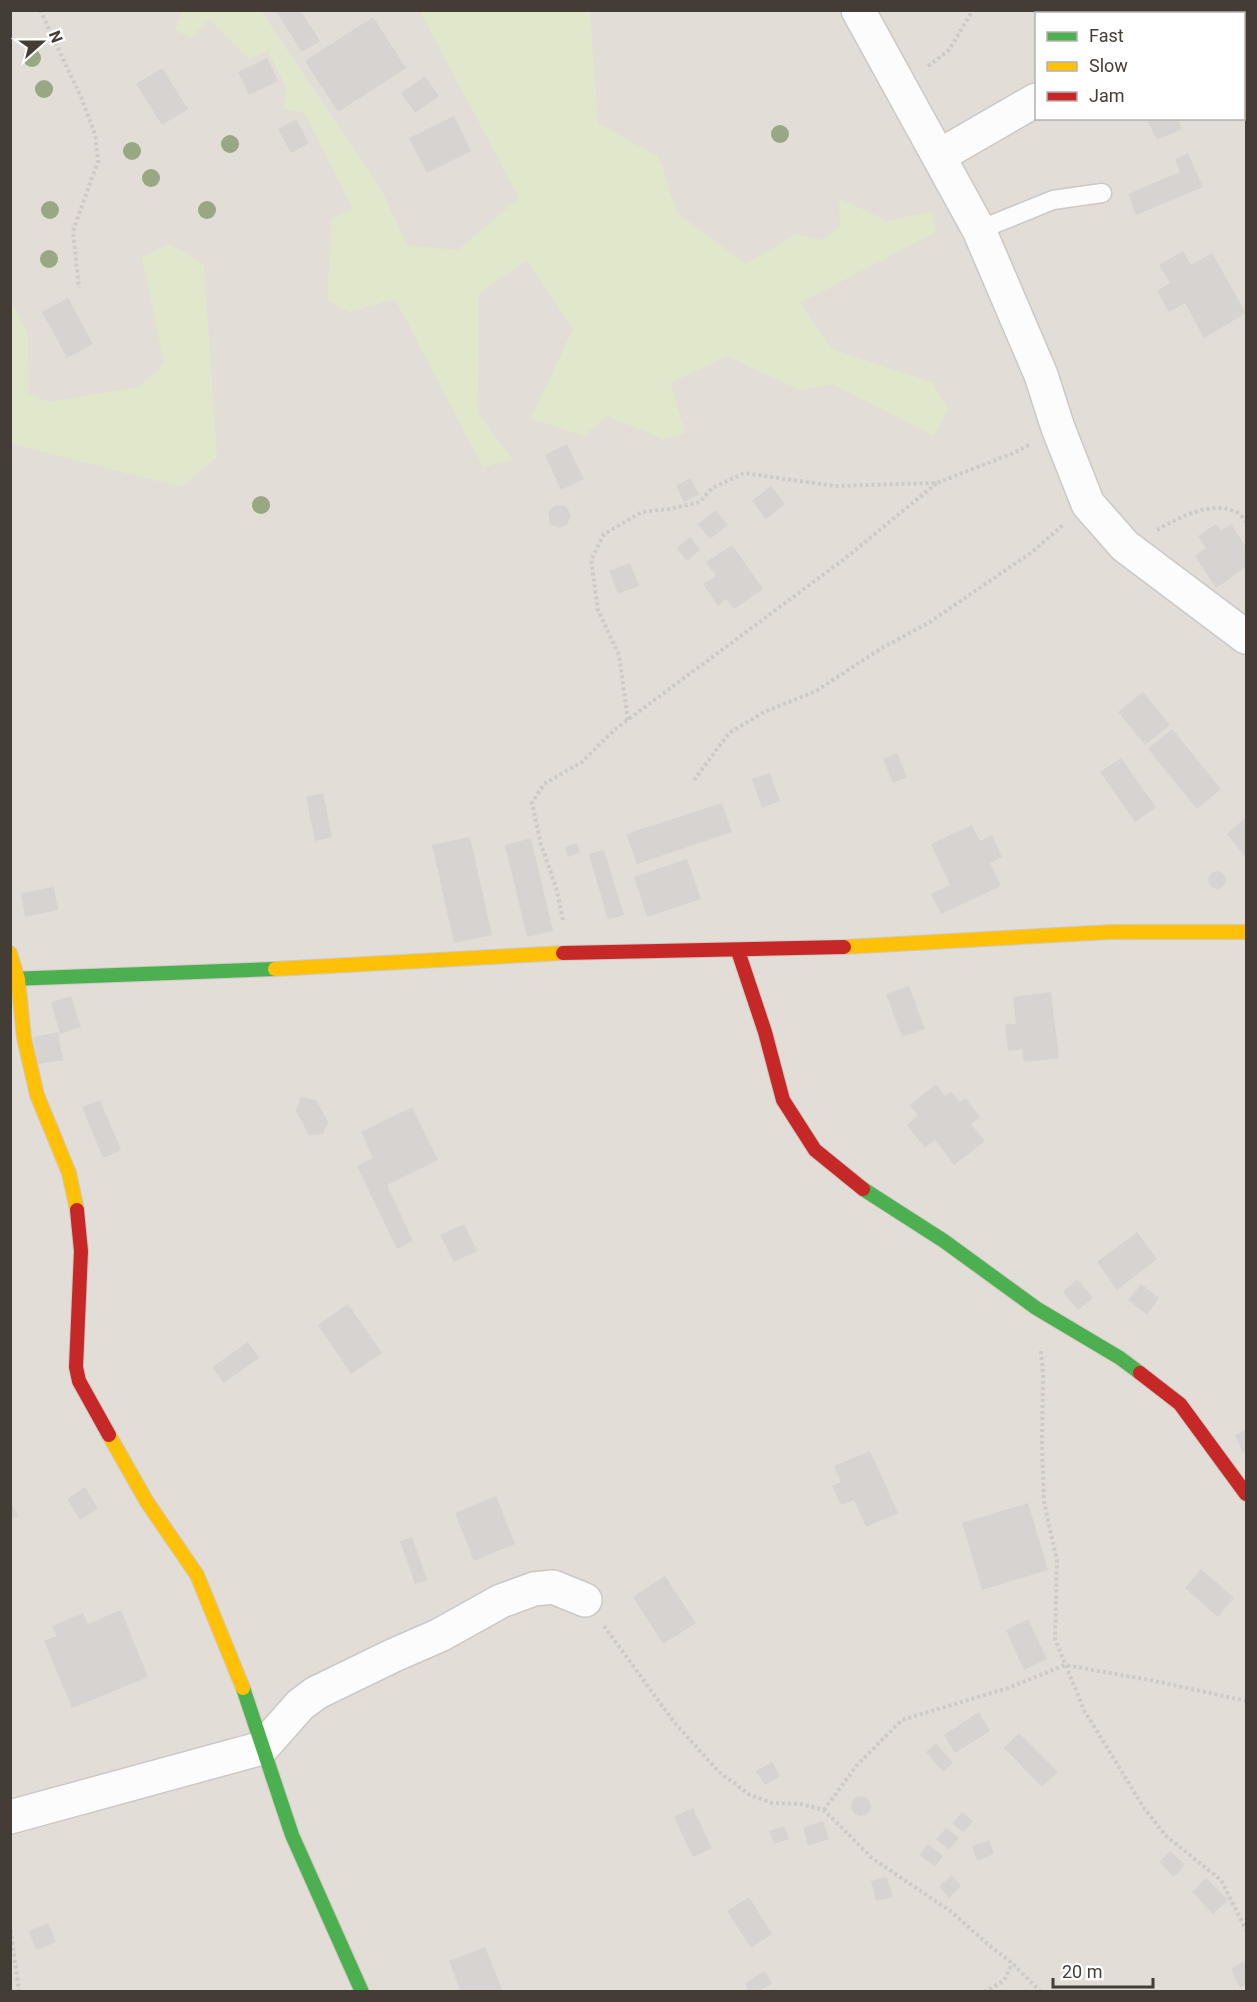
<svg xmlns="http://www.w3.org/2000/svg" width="1257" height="2002" viewBox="0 0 1257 2002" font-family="Roboto,sans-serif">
	<rect width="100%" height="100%" fill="#efece9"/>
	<!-- residential -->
	<path fill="#e3ddd7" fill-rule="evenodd" d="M11,11H1246V1991H11ZM1036,14H1244V118H1036Z"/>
	<!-- green -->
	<path fill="#e0e7cb" d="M183,10L261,11L383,193L407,245L458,250L519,198L420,11H590L598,123L659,157L677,213L746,264L796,234L823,240L840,227L839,198L887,221L932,211L936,232L800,303L833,350L932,382L948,409L934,436L833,385L800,390L727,356L671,383L685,433L663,439L607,416L584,436L531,418L573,329L527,260L479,293L478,413L513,460L483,467L395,299L349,312L327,300L332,218L353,209L304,112L284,110L286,87L267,50L249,59L209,19L190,38L175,29Z
		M170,244L204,265L217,457L181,487L11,444V301L28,333L29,394L49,402L138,387L164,364L142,257Z"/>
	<!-- building -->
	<path fill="#d7d3d0" d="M275,10H300L320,41L302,52Z
		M373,17L406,68L338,112L305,61Z
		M267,58L278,81L249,95L238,72Z
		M162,68L188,109L162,125L136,84Z
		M425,76L439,96L415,113L401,93Z
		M454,116L471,151L427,173L409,138Z
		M1146,118H1177L1182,129L1157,140Z
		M296,119L309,143L291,153L278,129Z
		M1188,153L1203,187L1136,215L1128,194L1180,172L1175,159Z
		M1183,251L1191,265L1212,253L1246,313L1204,338L1185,303L1169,312L1157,291L1170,283L1159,265Z
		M68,298L93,344L67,358L42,312Z
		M567,444L584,479L561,490L545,455Z
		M690,478L699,494L684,502L676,486Z
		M771,486L785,504L766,519L752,501Z
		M556,505L566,506L571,515L567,525L558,528L550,524L548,511Z
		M716,510L728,525L710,539L698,524Z
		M1216,524L1221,531L1231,524L1246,547V567L1216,588L1195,556L1206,548L1198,536Z
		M690,537L700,550L687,561L677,548Z
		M732,545L763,589L734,609L726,599L718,606L703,584L716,576L706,562Z
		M630,563L639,586L618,594L609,571Z
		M1143,692L1170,725L1145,745L1118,712Z
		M1172,729L1221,789L1197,809L1148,749Z
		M897,753L907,777L893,783L883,759Z
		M1121,758L1156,807L1135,822L1100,772Z
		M770,773L780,801L762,808L752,779Z
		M323,793L332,837L315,841L306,797Z
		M722,803L732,832L637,864L626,834Z
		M1246,817V858L1227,834Z
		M972,825L980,841L992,835L1002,857L990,863L1001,886L941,914L931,894L950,885L931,844Z
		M470,837L492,935L454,943L432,845Z
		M531,838L553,931L527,937L505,845Z
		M577,843L580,853L568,857L565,847Z
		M604,850L624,915L608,920L589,854Z
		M687,859L701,899L647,917L634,877Z
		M1208 880a9 9 0 1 1 18 0a9 9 0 1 1-18 0Z
		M54,887L58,910L25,917L21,893Z
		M909,986L925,1029L902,1037L886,994Z
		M1051,992L1059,1058L1024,1062L1022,1049L1008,1051L1005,1024H1016L1013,997Z
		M71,996L81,1027L60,1034L51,1002Z
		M58,1032L63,1060L38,1064L33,1037Z
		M936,1084L945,1096L951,1092L960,1102L965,1098L980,1117L971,1124L985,1141L954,1165L935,1140L925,1148L907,1125L918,1115L910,1105Z
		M301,1097L316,1100L328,1122L323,1134L309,1135L296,1111Z
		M100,1100L121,1150L103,1158L82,1107Z
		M412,1107L438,1160L387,1185L413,1241L397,1249L357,1166L373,1158L361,1132Z
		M464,1224L477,1251L454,1262L440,1235Z
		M1137,1232L1157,1259L1117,1290L1097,1262Z
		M1077,1279L1093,1298L1078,1310L1063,1292Z
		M1141,1284L1159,1298L1147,1315L1128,1300Z
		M348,1304L382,1353L351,1374L318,1325Z
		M248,1342L259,1358L224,1383L212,1367Z
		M1246,1429V1451L1243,1453L1235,1435Z
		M870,1451L898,1513L866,1527L854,1500L841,1505L832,1486L841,1482L834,1466Z
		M85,1487L98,1509L80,1520L67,1499Z
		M496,1496L515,1544L474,1561L455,1513Z
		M10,1500L18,1516L10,1519Z
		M1028,1503L1048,1570L982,1590L962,1523Z
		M412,1537L427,1580L415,1584L400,1541Z
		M1201,1569L1234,1598L1218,1617L1185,1588Z
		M665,1576L696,1623L663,1644L633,1597Z
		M121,1610L148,1677L72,1708L44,1641L57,1636L52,1626L83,1613L88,1624Z
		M1028,1619L1047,1659L1024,1670L1006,1630Z
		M979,1712L990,1731L955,1753L944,1735Z
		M1019,1733L1058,1772L1042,1787L1004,1748Z
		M936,1743L953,1763L943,1772L926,1752Z
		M772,1762L780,1776L765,1785L756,1771Z
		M851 1806a10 10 0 1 1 20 0a10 10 0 1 1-20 0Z
		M693,1808L712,1848L693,1857L674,1817Z
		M962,1812L973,1821L964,1832L952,1824Z
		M823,1821L829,1839L808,1846L803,1828Z
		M784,1826L789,1839L774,1844L769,1831Z
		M946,1828L959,1838L949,1850L936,1839Z
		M989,1840L994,1854L977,1861L972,1846Z
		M928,1844L943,1856L935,1866L919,1855Z
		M1170,1851L1185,1865L1174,1877L1159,1862Z
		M952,1875L961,1886L949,1898L939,1886Z
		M887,1877L893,1897L876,1901L871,1881Z
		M1206,1878L1228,1900L1213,1914L1192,1892Z
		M749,1897L772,1934L751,1948L727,1911Z
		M48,1923L56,1942L36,1950L29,1931Z
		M485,1947L502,1990L461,1992L449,1961Z
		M1246,1960V1984L1240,1988L1231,1969Z
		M764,1971L772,1983L758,1992H749L745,1984Z"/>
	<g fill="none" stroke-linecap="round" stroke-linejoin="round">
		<defs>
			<path id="lane" d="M979,230L1053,200L1102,193"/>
			<path id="street" d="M858,10L979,230L1041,375L1058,428L1088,504L1125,546L1246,637
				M1193,14L1198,10
				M939,156L1036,100
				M10,1817L262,1748L300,1705L316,1693L392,1656L440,1635L501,1601L534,1589L553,1587L585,1600"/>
			<path id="fast" d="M10,979L275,969
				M863,1189L944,1241L1036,1308L1120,1358L1140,1373
				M243,1688L292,1835L362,1992"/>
			<path id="slow" d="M844,947L1110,932H1246
				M10,953L18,979L24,1038L37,1095L69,1173L77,1210
				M275,969L563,953
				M109,1435L147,1502L197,1575L243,1688"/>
			<path id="jam" d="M738,951L765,1032L783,1100L815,1150L863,1189
				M563,953L844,947
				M77,1210L81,1251L76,1367L79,1381L109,1435
				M1140,1373L1180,1404L1246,1494"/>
		</defs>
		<!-- lane casing -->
		<use href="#lane" stroke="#cbc8c5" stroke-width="21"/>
		<!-- street casing -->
		<use href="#street" stroke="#cbc8c5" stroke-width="36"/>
		<!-- fast casing -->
		<use href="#fast" stroke="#cfc9c2" stroke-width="16"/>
		<!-- slow casing -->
		<use href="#slow" stroke="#cfc9c2" stroke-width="16"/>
		<!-- jam casing -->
		<use href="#jam" stroke="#cfc9c2" stroke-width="16"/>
		<!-- path -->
		<path stroke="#cdcac7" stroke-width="4" stroke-dasharray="3 3" stroke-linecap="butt" d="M40,10L81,97L95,134L98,161L73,231L79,288
			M928,66L949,50L973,10
			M1157,530C1178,518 1211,500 1236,512C1240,513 1244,519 1246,522
			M628,720L619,655L598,610L591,560L604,534L642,512L669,509L700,502L712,488L744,473L835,486L937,483L1011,454L1029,445
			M694,780L729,733L764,712L816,691L880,649L930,622L1032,552L1063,525
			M563,920L556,887L541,845L532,803L544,784L582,762L614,730L843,560L937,483
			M1041,1351L1043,1374L1042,1443L1044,1502L1057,1561L1055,1639L1084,1710L1144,1808L1165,1835L1221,1880L1246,1930
			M604,1626L674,1722L719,1772L750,1795L772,1803L801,1804L824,1810L872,1858L953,1913L985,1942L1012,1963L1041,1992
			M824,1810L857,1765L902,1720L1008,1688L1065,1665L1155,1681L1246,1701
			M10,1924L19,1992
			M984,1992L1004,1981L1012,1963"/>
		<!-- lane -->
		<use href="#lane" stroke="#fdfcfc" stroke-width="18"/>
		<!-- street -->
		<use href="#street" stroke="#fdfcfc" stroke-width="33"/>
		<!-- fast -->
		<use href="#fast" stroke="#4caf50" stroke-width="14"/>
		<!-- slow -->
		<use href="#slow" stroke="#ffc107" stroke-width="14"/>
		<!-- jam -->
		<use href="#jam" stroke="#c62828" stroke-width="14"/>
	</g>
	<!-- trees -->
	<g fill="#98a882">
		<circle cx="32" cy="58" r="9"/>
		<circle cx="44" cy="89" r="9"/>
		<circle cx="780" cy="134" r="9"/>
		<circle cx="230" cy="144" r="9"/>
		<circle cx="132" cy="151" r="9"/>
		<circle cx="151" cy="178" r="9"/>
		<circle cx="50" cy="210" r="9"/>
		<circle cx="207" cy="210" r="9"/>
		<circle cx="49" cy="259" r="9"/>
		<circle cx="261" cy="505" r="9"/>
	</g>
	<!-- border -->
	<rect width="1257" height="2002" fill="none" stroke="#443d36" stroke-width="24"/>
	<!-- legend -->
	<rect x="1035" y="12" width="210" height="108" fill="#ffffff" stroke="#b4b1af" stroke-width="1.5"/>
	<rect x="1047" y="32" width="30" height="9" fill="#4caf50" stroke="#b4b1af" stroke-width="1.5"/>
	<text x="1089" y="42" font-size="18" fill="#443d36">Fast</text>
	<rect x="1047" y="62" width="30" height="9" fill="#ffc107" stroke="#b4b1af" stroke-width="1.5"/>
	<text x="1089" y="72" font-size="18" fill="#443d36">Slow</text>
	<rect x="1047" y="92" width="30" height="9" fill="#c62828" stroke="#b4b1af" stroke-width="1.5"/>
	<text x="1089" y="102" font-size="18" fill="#443d36">Jam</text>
	<!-- north arrow -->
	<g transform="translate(42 42) rotate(69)" stroke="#ffffff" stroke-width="4.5" paint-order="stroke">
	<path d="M0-4.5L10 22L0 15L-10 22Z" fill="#443d36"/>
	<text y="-9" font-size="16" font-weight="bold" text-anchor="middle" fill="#443d36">N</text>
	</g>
	<!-- scale -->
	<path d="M1053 1978v9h100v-9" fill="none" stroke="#443d36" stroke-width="3"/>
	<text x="1062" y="1978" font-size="18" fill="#443d36" stroke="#ffffff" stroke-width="4.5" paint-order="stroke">20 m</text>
</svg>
